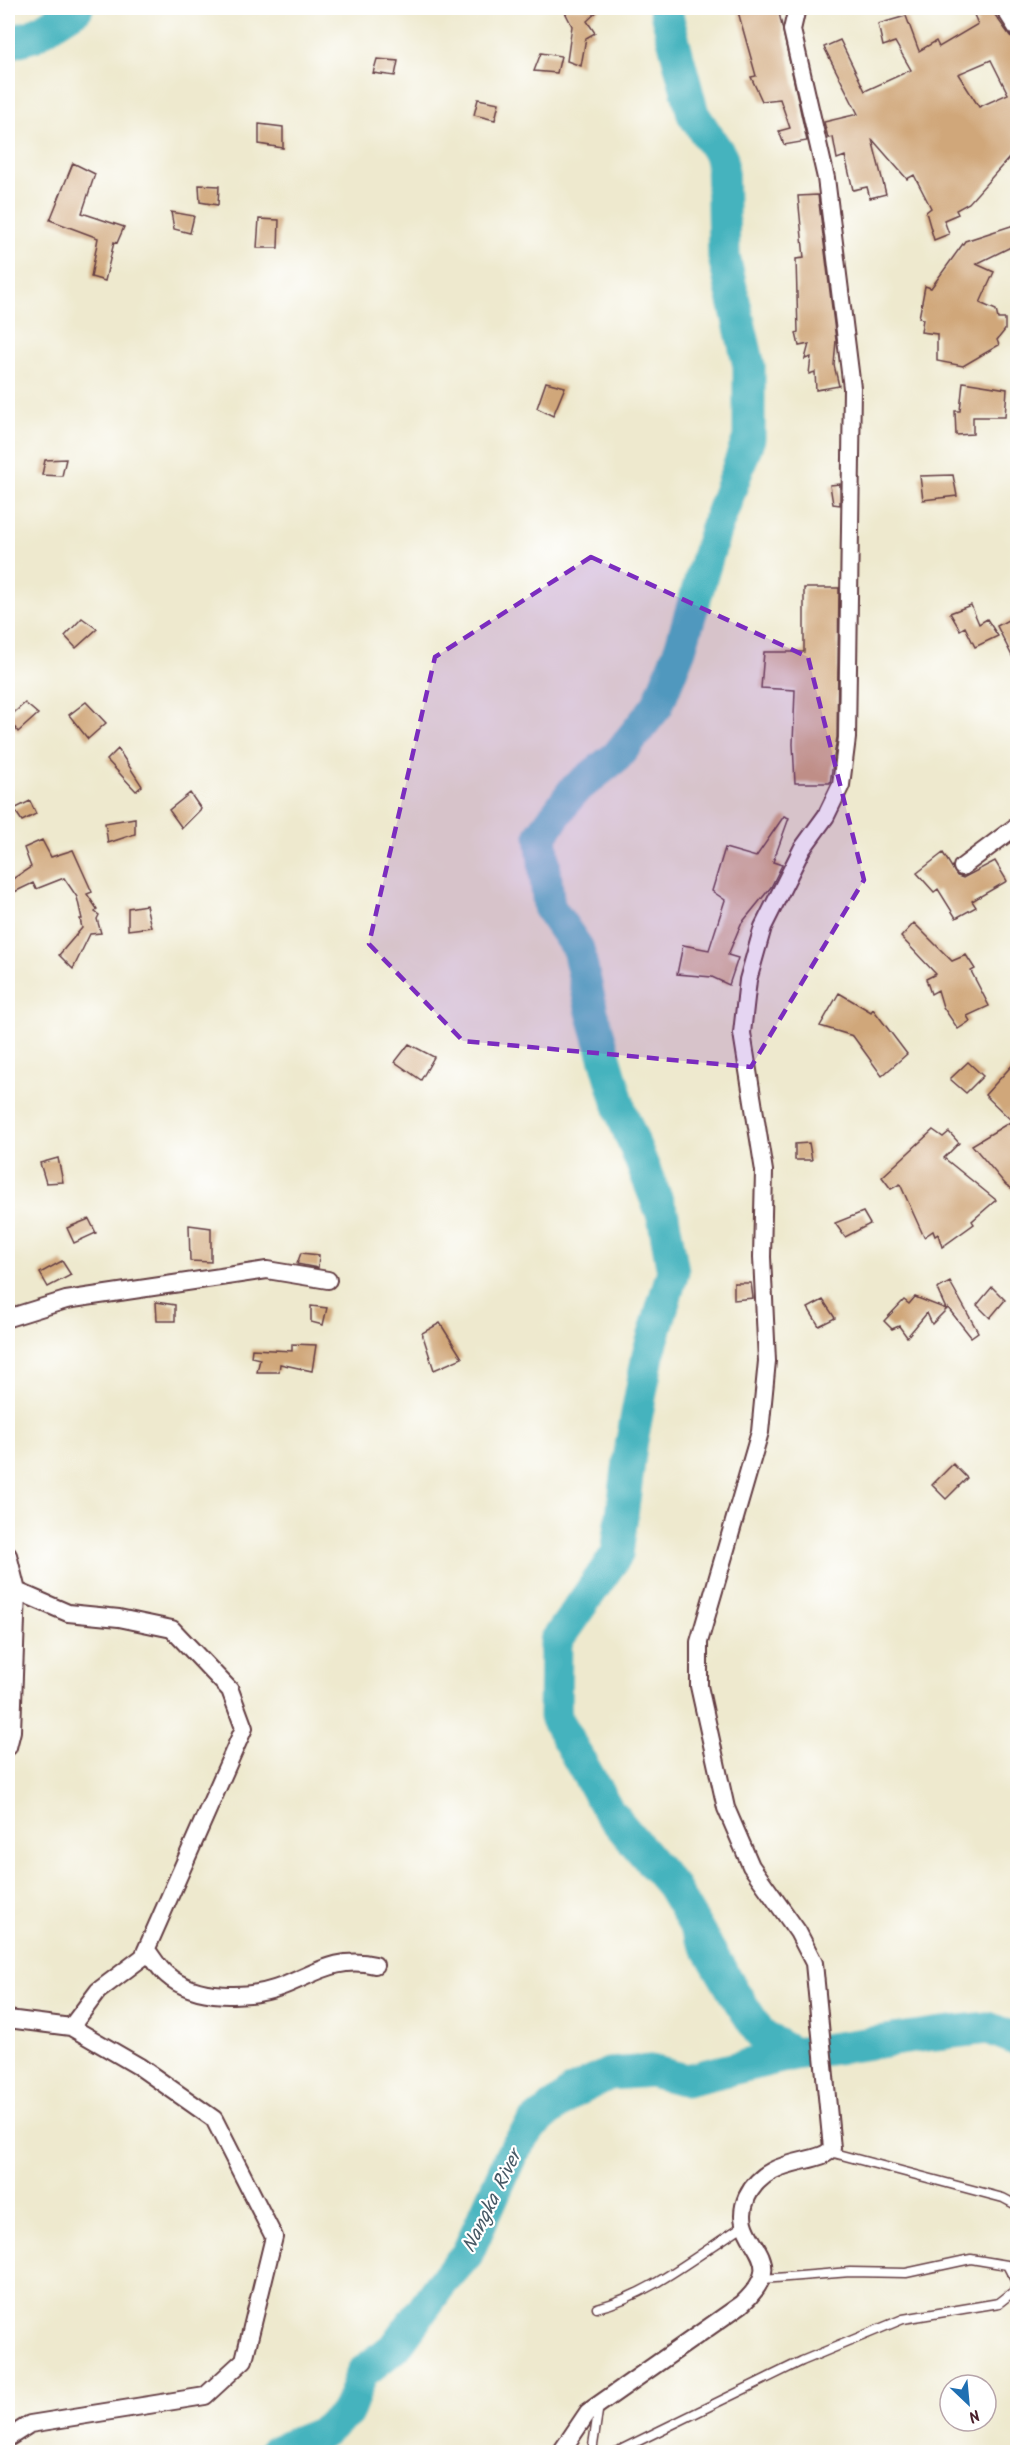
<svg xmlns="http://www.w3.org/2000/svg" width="1025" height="2460" viewBox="0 0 1025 2460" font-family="Kalam,sans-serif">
	<rect width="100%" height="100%" fill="#fff"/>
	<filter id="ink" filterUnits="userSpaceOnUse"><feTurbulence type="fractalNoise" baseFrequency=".0167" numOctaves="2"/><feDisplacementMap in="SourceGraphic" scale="12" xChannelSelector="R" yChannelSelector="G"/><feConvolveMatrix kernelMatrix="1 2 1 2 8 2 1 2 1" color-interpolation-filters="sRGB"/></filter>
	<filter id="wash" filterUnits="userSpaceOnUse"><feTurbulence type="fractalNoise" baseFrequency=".008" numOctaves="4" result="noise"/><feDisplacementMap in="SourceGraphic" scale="24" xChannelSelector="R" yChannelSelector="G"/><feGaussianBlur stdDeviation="1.35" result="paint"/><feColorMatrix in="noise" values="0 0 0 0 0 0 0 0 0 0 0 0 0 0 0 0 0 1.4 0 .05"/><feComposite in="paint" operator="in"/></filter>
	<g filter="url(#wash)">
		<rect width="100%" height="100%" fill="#eee9ce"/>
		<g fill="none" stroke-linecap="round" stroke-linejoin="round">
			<!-- river -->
			<path stroke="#44b3be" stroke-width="33" d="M665,8L693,114L722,158L724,257L749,366V438L715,531L680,649L657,706L617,756L573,791L541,835L549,907L578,949L592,1012L621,1112L663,1216L673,1271L648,1355L631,1446L617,1554L556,1641L555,1717L609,1812L671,1885L733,1991L762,2036L794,2054
				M8,43L33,36L77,8
				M274,2452L321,2433L347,2413L362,2373L396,2346L440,2285L467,2254L512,2153L533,2124L573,2092L609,2074L651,2071L686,2080L794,2054L935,2034L988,2028L1018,2040"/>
		</g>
		<g id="blocks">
			<!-- building -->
			<path fill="#d0a77a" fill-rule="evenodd" d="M563,8H601L587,21L595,33L586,38L581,66L567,61L572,26Z
				M737,8H778L807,141L784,145L779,131L790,128L780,99L762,101L751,77L756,76Z
				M971,8H990L1010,36L1017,40V149L969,203L956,210L958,214L944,220L949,234L934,240L926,212L931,208L914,175L907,179L872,139L886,194L870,198L867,187L853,190L845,156L837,159L833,137L828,138L824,122L858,114L824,47L840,40L865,91L911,70L895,42L883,46L878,24L906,16L919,51L936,41L939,47L978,24ZM991,60L1008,94L979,107L958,74Z
				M541,53L561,56L557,73L534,71Z
				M377,59L398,61L395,76L373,73Z
				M478,99L499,103L495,120L474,115Z
				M259,124L283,127V148L259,144Z
				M73,163L95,174L82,213L124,227L117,243L114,242L105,281L91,277L98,238L50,220Z
				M199,185L219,186L218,205L200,202Z
				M818,195L836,340L834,365L839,386L816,390L815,372L809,374L811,357L805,359L809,344L799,346L796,333L798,332L796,259L804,258L798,196Z
				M171,212L194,216L190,233L174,229Z
				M259,219L279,220L278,248H257Z
				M1017,224V244L976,264L994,272L980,303L996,310L998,319H1005V330L997,340L999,345L963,366L937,361V334L921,332L923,319L919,318L925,286L931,288L965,241Z
				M546,382L565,387L553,416L537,408Z
				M963,382L1007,389L1005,417H973V434L956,435L955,411H960Z
				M66,459L62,476L42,475L45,460Z
				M953,475L957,496L923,500L920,476Z
				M840,484V505L833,504L830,485Z
				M804,588H839L837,737L830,783H795L793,744L795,690L761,688L764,652H804Z
				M971,605L979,624L987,619L998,636L975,647L965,627L960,630L950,613Z
				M1017,615V666L997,626Z
				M82,618L97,629L76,648L65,636Z
				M86,702L106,723L88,739L69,715Z
				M25,703L38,714L18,732L8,718Z
				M118,749L142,786L136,791L107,760Z
				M190,793L201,809L182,828L169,810Z
				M30,801L36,814L22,821L14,809Z
				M784,816L789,818L773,862L782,865L771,887L741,924L728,955L738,958L729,985L712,977L677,974L683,945L709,950L725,900L712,891L725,848L756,857Z
				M135,818V834L108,843L105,823Z
				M42,840L51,857L73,850L92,892L87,894L97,909L95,912L99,915L97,919L101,933L90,934L73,969L59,955L82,928L80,919H82L77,897L64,878L36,889L33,883L8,895V882L31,867L24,848Z
				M943,853L957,876L963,878L995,861L1007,881L972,901L976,907L956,918L938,889L934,892L917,873Z
				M146,905L151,927L128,930V908Z
				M914,923L952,961L966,955L975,969L971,971L989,1006L967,1016L970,1021L958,1029L943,1007L938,990L931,994L926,979L936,974L901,937Z
				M839,993L871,1012L873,1009L907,1054L882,1076L853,1036L820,1026Z
				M409,1044L434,1057L421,1080L395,1062Z
				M1017,1060V1192L1006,1185L972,1145L1012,1121L985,1095Z
				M968,1062L983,1076L966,1093L950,1079Z
				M933,1130L943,1137L949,1132L959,1143L944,1158L996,1200L972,1221L974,1224L942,1247L938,1234L935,1236L933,1231L924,1237L900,1184L891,1189L882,1177Z
				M809,1143L812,1160H795V1144Z
				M58,1158L63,1182L46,1183L40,1163Z
				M863,1212L870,1224L845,1237L835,1223Z
				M89,1219L96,1233L74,1243L67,1228Z
				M189,1225L211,1228V1262L190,1261Z
				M301,1253L319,1255L318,1268L297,1264Z
				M62,1261L71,1275L48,1287L40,1273Z
				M950,1282L978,1332L971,1337L948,1308L932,1324L927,1313L907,1337L899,1326L892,1329L884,1321L904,1300L909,1304L915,1297L946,1309L937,1289Z
				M734,1283H751L753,1298L734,1300Z
				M992,1287L1005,1300L990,1318L977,1305Z
				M823,1300L835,1318L819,1326L808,1308Z
				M156,1302L175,1305V1321H157Z
				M311,1306L327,1308L323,1325L311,1322Z
				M440,1323L462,1358L434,1370L422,1333Z
				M292,1344L316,1345L312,1371L280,1364L279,1372H257L260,1359L251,1357L252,1349L292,1351Z
				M953,1464L967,1478L946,1499L932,1485Z"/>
		</g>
	</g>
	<g filter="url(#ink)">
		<use href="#blocks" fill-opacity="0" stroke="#633d43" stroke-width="1.5"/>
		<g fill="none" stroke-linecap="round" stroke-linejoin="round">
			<defs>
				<path id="service" d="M830,2152L1003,2198L1018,2206
					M763,2279L850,2272L906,2273L971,2259L1007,2265L1018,2286
					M597,2308C651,2294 697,2255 743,2226
					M592,2452L599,2405
					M616,2452L802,2361L903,2319L999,2303L1018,2288"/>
				<path id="minor" d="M1004,8L1018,30
					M962,867L1018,825
					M8,1318L66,1300L267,1270L328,1280
					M8,1555L17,1591L68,1613L119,1618L172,1629L230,1690L244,1728L143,1957L98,1991L71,2027L140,2067L214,2119L274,2237L244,2360L205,2396L30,2424L8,2438
					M8,1747L12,1731L17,1591
					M147,1950C153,1958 159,1969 167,1975C195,2000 250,1999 283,1986C316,1973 338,1956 375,1965
					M8,2019L71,2027
					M561,2452L588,2412L742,2304C797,2253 726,2245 747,2197C767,2154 821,2166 832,2148L814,1963L798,1932L751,1866L726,1808L699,1686V1642L760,1432L767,1361L762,1257L764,1171L742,1033L748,980L763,927L802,849L826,816L841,785L847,738L852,388L826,178L792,30L797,8"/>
			</defs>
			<!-- service casing -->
			<use href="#service" stroke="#633d43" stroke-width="11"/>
			<!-- minor casing -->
			<use href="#minor" stroke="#633d43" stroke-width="20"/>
			<!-- service -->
			<use href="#service" stroke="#fff" stroke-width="8"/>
			<!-- minor -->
			<use href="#minor" stroke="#fff" stroke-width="16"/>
		</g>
	</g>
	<!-- marked area -->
	<path fill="#7b2cbf" fill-opacity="0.2" stroke="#7b2cbf" stroke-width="4.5" stroke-dasharray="12 8" stroke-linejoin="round" d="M591,557L808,657L864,880L751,1067L463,1041L369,944L435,657Z"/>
	<g text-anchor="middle" stroke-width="4.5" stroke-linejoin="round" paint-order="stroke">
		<!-- water labels -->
		<g font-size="20" font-style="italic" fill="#485a66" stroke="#fff">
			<text transform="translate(491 2201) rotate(-64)" y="7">Nangka River</text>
		</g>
	</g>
	<!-- margin -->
	<rect width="1025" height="2460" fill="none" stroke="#fff" stroke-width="30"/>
	<!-- north arrow -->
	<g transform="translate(968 2403) rotate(154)"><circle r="28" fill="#ffffff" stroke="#b7a5aa" stroke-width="1.5"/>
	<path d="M0-4.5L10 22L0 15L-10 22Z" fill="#1f6fb2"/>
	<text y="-9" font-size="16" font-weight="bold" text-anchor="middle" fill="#4a1f2b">N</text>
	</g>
</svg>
